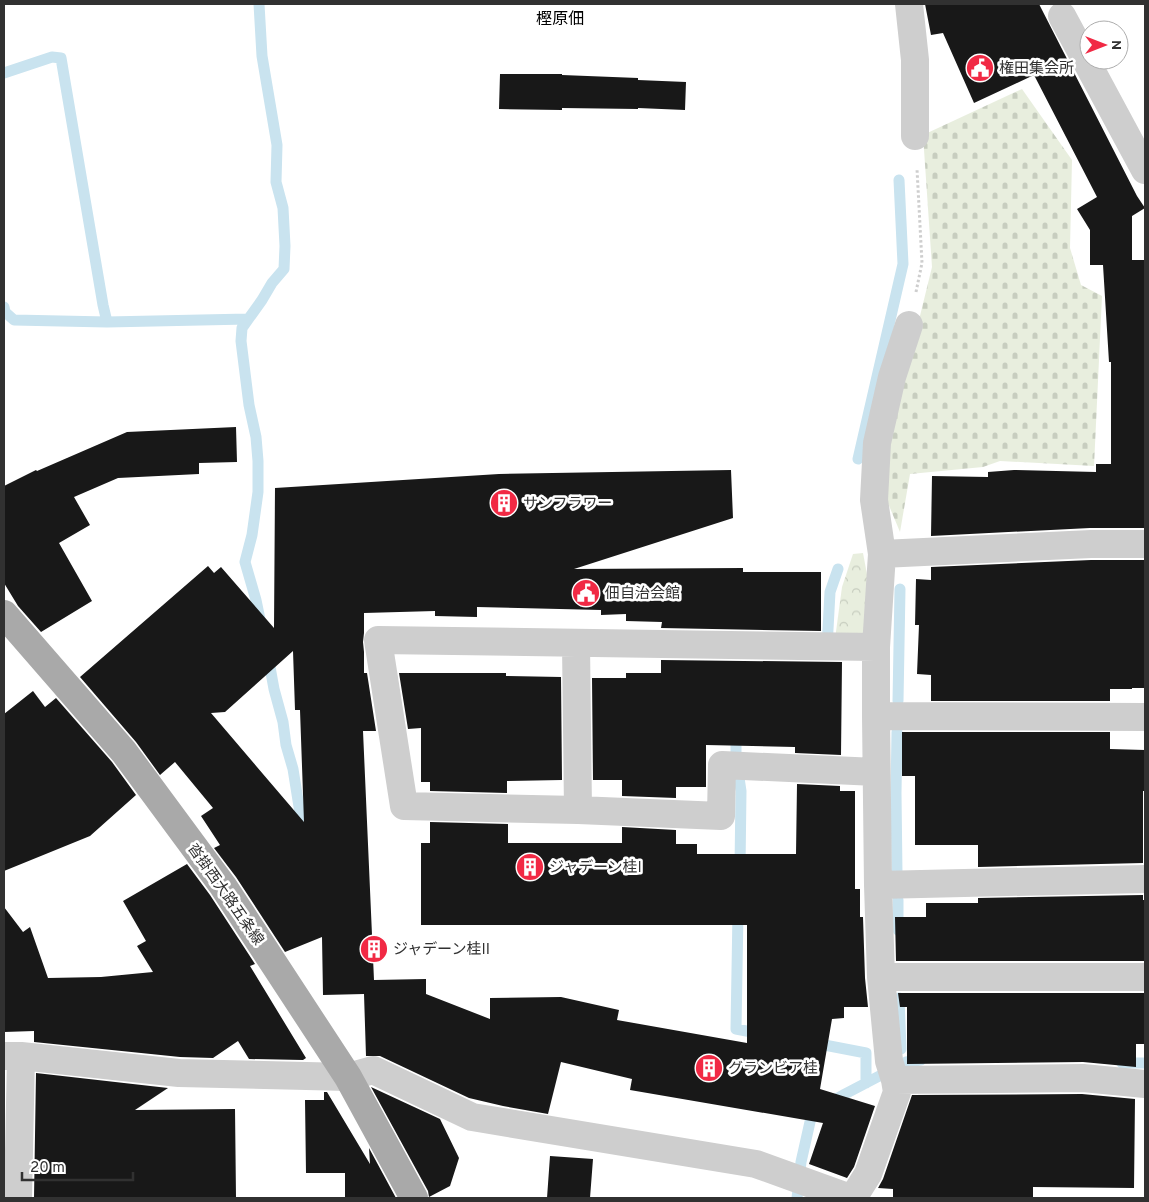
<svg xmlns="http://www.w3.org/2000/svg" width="1149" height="1202" viewBox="0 0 1149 1202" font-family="Overpass,'Noto Sans JP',sans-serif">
	<defs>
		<pattern id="cemetery-stones" width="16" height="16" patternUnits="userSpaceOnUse" patternTransform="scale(1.25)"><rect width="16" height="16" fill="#e8eede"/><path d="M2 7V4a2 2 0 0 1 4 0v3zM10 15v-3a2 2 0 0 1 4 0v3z" fill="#c7cdbf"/></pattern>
		<pattern id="park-crowns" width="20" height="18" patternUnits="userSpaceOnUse" patternTransform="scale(1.25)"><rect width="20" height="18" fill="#e8eede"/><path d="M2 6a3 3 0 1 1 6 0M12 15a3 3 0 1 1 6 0" fill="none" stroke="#c7cdbf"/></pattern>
	</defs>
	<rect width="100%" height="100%" fill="#fff"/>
	<!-- cemetery -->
	<path fill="url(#cemetery-stones)" d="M1022,89L1072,160L1070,248L1081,285L1102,296L1094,466L1000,461L983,467L910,474L900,532L885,496V434L918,324L932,267L923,135Z"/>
	<!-- park -->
	<path fill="url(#park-crowns)" d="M863,553L870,590L865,639H835L842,587L853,554Z"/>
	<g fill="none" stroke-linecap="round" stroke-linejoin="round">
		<!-- stream -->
		<path stroke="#c9e3ef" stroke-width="11" d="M259,4L262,56L277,145L276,182L283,208L285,246L284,269L272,283L262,300L242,328L241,341L249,405L256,437L258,461V492L252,535L245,562L256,600L261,624
			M4,73L52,57L61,58L103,305L107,322
			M4,307L5,312L14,320L107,322L248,319
			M858,459L903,264L899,180
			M827,648L830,592L838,569
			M268,656L274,689L283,722L286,745L293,769L303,832
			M898,701L900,589
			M736,732V758L741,791L740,868
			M897,732L896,793L897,874
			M898,900V930
			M738,912L736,1029L762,1034
			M899,998L901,1049
			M814,1043L866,1053V1083
			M1122,1063H1145
			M797,1198L801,1162L812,1113L845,1094L906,1062L921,1060"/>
	</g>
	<!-- building -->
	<path fill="#181818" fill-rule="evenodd" d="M925,4H1039L1137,196L1145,208L1132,216V260H1145V528H1090L931,536L932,476L988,477V472L1014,470L1096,472V464H1111V362H1109L1103,265H1090V230L1077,209L1097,197L1034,75L974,103L943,33L931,35Z
		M500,74H562V75L638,78V80L686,82L685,110L638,108V109L562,108V110L499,109Z
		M236,427L237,462L199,463V474L118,478L74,497L90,525L59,543L92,601L41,632L18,606L4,583V486L36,470L37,471L127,432Z
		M731,470L733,518L574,569L743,568V572H821V631L661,628L662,622L626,621V614L601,615V610L477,607V617L435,616V611L364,613V633L363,642L364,652V673H367L376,731H363L374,980L426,979V994L490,1019V998L561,997L619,1010L617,1020L747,1043V925H421V843H430V822L508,824V843H622V827L676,830V844H697V854H796L797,784L840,786V791H855V889H860V917H863L865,978L868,1007H844V1018L832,1019L820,1089L875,1106L854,1167L847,1178L809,1164L823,1123L630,1090L632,1079L561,1062L548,1114L503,1106L469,1098L380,1056H366L364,994L323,995L322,937L285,952L236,877L214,848L220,845L201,816L213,808L175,762L160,775L136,742L80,677L208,566L214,573L221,567L274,628L275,488L499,474ZM293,651L295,710H300L304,822L211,713L225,712Z
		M1091,560H1145V688H1132V689H1110V701H931V675L917,674L919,625H915L916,579L931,580V567Z
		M661,660L842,662L841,755L795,753V747L706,745V787H676V798L622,796V780H593L592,678H626V673H661Z
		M399,673H506V676L561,677L562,780L507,781V793L430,791V782H421V728L408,729Z
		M33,691L45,707L56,698L112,762L136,795L90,836L4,871V714Z
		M902,732H1110V749L1145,750V791H1143V863L978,867V845H915V776H902Z
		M187,864L210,895L255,964L250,966L306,1058L303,1060L249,1059L238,1041L213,1058L180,1057L34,1042V1031L4,1032V907L23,932L30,927L48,978L101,977L153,972L137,946L146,941L123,901Z
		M1143,895V900H1145V961H896L895,917H926V903H978V898Z
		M898,993H1145V1044H1136V1067L1083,1062L907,1064V1007H900Z
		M36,1073L168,1088L135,1110L235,1109L236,1198H34Z
		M371,1087L440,1119L459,1158L450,1186L429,1197L428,1191Z
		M324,1092H327L370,1164L369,1148L396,1198H345V1173H306L305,1100H324Z
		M1082,1094L1135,1099L1134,1188L1033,1187V1198H893V1189L878,1188L883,1179L912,1095Z
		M550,1156L593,1159L590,1198H547Z"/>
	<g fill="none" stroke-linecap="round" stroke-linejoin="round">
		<!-- path -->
		<path stroke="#cecece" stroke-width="3" stroke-dasharray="2.5 2.5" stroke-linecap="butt" d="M916,292L922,263L917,169"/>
		<!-- minor -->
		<path stroke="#cecece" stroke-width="28" d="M909,4L915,60V136
			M1062,16L1145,170
			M882,554L1091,544H1145
			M576,644L578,810
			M876,647L378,640L404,806L578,810L721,816L722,765L876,772
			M876,716L1145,717
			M878,885L1145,879
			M881,977H1145
			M4,1056H21L179,1073L348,1077L373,1070L472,1117L756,1164L850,1198
			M895,1080L1083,1078L1145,1084
			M18,1198L21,1056
			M853,1198L868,1174L897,1092L895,1080L889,1061L881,977L878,885L876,716V647L882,554L874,500L877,443L892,377L909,325"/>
		<!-- major -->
		<path stroke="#a9a9a9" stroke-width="28" d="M4,614L124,752L223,886L348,1077L414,1198"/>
	</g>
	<!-- icons -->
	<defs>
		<symbol id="civic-disc" viewBox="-11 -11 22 22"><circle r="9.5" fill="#f12944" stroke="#fff"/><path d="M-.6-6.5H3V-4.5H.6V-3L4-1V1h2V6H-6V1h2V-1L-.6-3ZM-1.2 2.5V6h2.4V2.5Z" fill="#fff"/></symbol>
		<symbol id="building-disc" viewBox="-11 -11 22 22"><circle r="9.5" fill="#f12944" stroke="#fff"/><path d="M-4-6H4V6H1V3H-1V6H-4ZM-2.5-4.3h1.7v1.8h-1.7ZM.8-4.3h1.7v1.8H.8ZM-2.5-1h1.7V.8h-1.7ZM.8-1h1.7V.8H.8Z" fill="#fff"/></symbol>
	</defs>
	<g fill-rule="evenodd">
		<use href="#civic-disc" x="964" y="52" width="32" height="32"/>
		<use href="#building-disc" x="488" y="487" width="32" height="32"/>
		<use href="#civic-disc" x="570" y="577" width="32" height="32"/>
		<use href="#building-disc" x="514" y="851" width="32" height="32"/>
		<use href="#building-disc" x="358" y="933" width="32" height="32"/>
		<use href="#building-disc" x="693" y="1052" width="32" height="32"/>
	</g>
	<g text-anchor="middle" stroke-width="5" stroke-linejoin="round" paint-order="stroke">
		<!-- poi labels -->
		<g font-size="15" fill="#313131" stroke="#fff" text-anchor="start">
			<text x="999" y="73">権田集会所</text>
			<text x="523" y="508">サンフラワー</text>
			<text x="605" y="598">佃自治会館</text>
			<text x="549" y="872">ジャデーン桂I</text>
			<text x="393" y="954">ジャデーン桂II</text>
			<text x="728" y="1073">グランビア桂</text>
		</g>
		<!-- street labels -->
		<g font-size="15" fill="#313131" stroke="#fff">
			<text transform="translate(226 894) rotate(55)" y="5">沓掛西大路五条線</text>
		</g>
		<!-- neighbourhood labels -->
		<g font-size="16" fill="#000" stroke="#fff">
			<text x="560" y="24">樫原佃</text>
		</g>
	</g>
	<!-- border -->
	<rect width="1149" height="1202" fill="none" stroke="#313131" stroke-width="10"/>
	<!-- north arrow -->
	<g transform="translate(1104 45) rotate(90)"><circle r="24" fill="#ffffff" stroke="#adadad"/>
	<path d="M0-4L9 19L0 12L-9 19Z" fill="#f12944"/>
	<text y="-8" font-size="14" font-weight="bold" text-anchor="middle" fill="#313131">N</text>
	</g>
	<!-- scale -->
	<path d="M22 1172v8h111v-8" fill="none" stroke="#313131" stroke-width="2.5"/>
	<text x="30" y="1172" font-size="15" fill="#313131" stroke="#ffffff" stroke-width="4" paint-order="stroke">20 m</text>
</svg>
